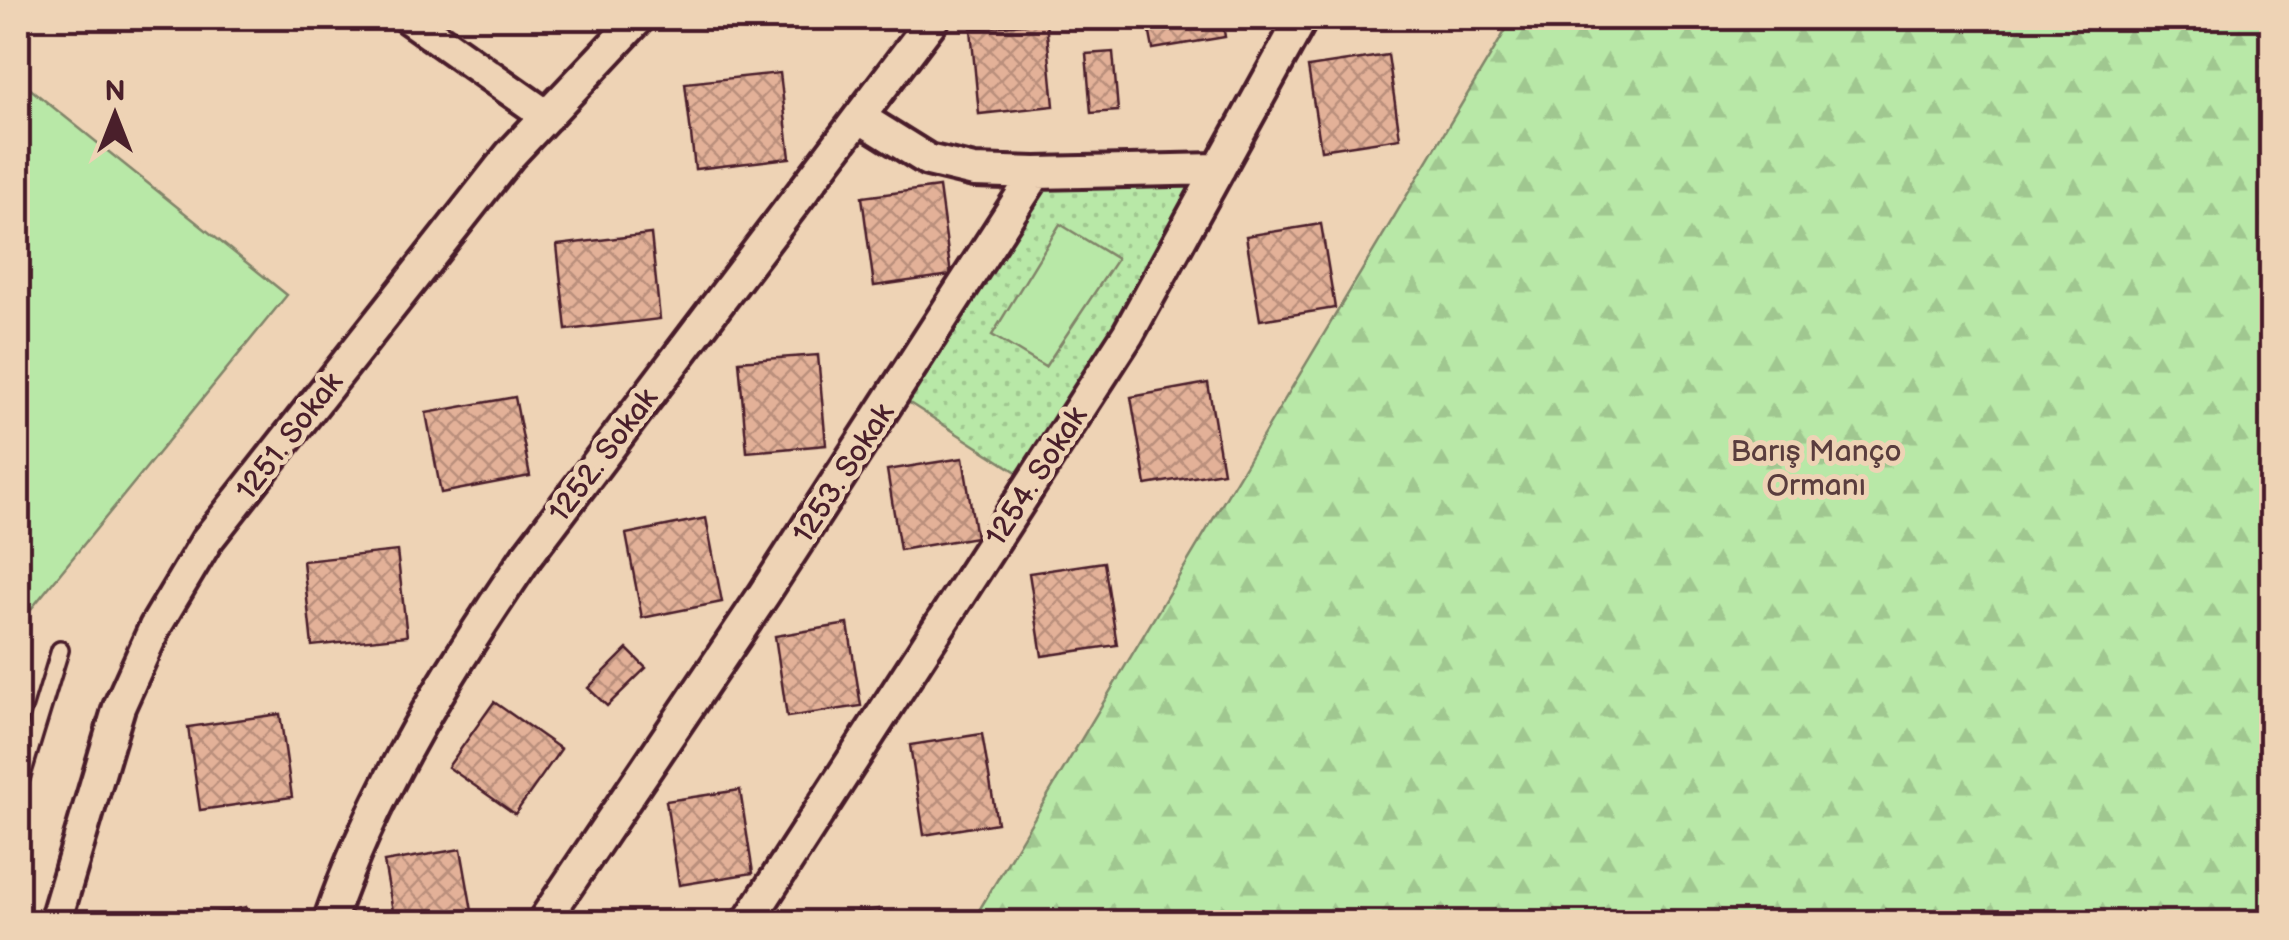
<svg xmlns="http://www.w3.org/2000/svg" width="2289" height="940" viewBox="0 0 2289 940" font-family="'Balsamiq Sans',sans-serif">
	<defs>
		<pattern id="grass-dots" width="8" height="8" patternUnits="userSpaceOnUse" patternTransform="scale(2.5)"><rect width="8" height="8" fill="#b8e8a7"/><path d="M2 2h.1M6 6h.1" fill="none" stroke="#a0c790" stroke-width="1.8" stroke-linecap="round"/></pattern>
		<pattern id="forest-firs" width="22" height="20" patternUnits="userSpaceOnUse" patternTransform="scale(2.5)"><rect width="22" height="20" fill="#b8e8a7"/><path d="M5 1l3.5 6h-7zM16 11l3.5 6h-7z" fill="#a0c790"/></pattern>
		<pattern id="building-cross-hatch" width="8" height="8" patternUnits="userSpaceOnUse" patternTransform="scale(2.5)"><rect width="8" height="8" fill="#e3b198"/><path d="M0 0l8 8M0 8l8-8" fill="none" stroke="#ba8f7c"/></pattern>
	</defs>
	<rect width="100%" height="100%" fill="#eed3b5"/>
	<filter id="ink" filterUnits="userSpaceOnUse"><feTurbulence type="fractalNoise" baseFrequency=".01" numOctaves="2"/><feDisplacementMap in="SourceGraphic" scale="20" xChannelSelector="R" yChannelSelector="G"/><feConvolveMatrix kernelMatrix="1 2 1 2 8 2 1 2 1" color-interpolation-filters="sRGB"/></filter>
	<g filter="url(#ink)">
		<!-- grass -->
		<path fill="url(#grass-dots)" stroke="#818469" stroke-width="2.5" d="M1219,169L1032,482L894,393L1036,173Z"/>
		<!-- forest -->
		<path fill="url(#forest-firs)" stroke="#818469" stroke-width="2.5" d="M1513,18H2271V922H972Z"/>
		<!-- pitch -->
		<path fill="#b8e8a7" stroke="#818469" stroke-width="2.5" d="M18,79L287,295L18,625Z
			M1060,224L1117,259L1045,367L992,335Z"/>
		<!-- building -->
		<path fill="url(#building-cross-hatch)" stroke="#4a1f2b" stroke-width="2.5" d="M1147,18H1222L1225,37L1153,49Z
			M1046,22L1054,106L979,114L971,29Z
			M1113,52L1118,111L1091,113L1086,54Z
			M1388,55L1400,138L1321,150L1308,67Z
			M780,73L790,158L695,169L685,83Z
			M939,187L951,275L874,286L862,197Z
			M1321,224L1335,308L1260,320L1246,236Z
			M651,234L660,319L566,330L557,245Z
			M818,355L826,445L747,452L739,361Z
			M1208,383L1223,472L1146,485L1131,397Z
			M515,397L530,476L441,493L426,413Z
			M963,458L976,537L900,550L887,470Z
			M706,518L722,602L642,618L626,534Z
			M397,551L407,636L312,646L303,561Z
			M1104,562L1117,645L1042,656L1029,573Z
			M848,624L861,706L787,717L775,636Z
			M627,649L646,668L607,706L588,688Z
			M494,702L561,749L515,814L448,767Z
			M280,714L292,797L200,810L188,727Z
			M982,734L997,823L924,835L910,745Z
			M740,790L753,873L679,885L666,801Z
			M461,849L474,922H395L384,862Z
			M246,907L249,922H171Z
			M879,909L882,922H805V921Z"/>
		<g fill="none" stroke-linecap="round" stroke-linejoin="round">
			<defs>
				<path id="service" d="M18,788L60,650"/>
				<path id="minor" d="M408,18L547,116
					M859,117L928,160L974,171L1036,173
					M55,922L119,707L155,627L207,540L510,155L639,18
					M336,922L330,919C375,788 449,670 527,556L934,18
					M543,922L764,594L1036,173L1219,169
					M748,922L1128,334L1302,18"/>
			</defs>
			<!-- service casing -->
			<use href="#service" stroke="#4a1f2b" stroke-width="22"/>
			<!-- minor casing -->
			<use href="#minor" stroke="#4a1f2b" stroke-width="38"/>
			<!-- service -->
			<use href="#service" stroke="#eed3b5" stroke-width="15"/>
			<!-- minor -->
			<use href="#minor" stroke="#eed3b5" stroke-width="30"/>
		</g>
	</g>
	<g text-anchor="middle" stroke-width="10" stroke-linejoin="round" paint-order="stroke">
		<!-- street labels -->
		<g font-size="30" fill="#4a1f2b" stroke="#eed3b5">
			<text transform="translate(289 436) rotate(-52)" y="10">1251. Sokak</text>
			<text transform="translate(603 455) rotate(-53)" y="10">1252. Sokak</text>
			<text transform="translate(843 473) rotate(-57)" y="10">1253. Sokak</text>
			<text transform="translate(1036 476) rotate(-57)" y="10">1254. Sokak</text>
		</g>
		<!-- park labels -->
		<g font-size="30" fill="#5a3d3e" stroke="#eed3b5">
			<text x="1816" y="461">Barış Manço<tspan x="1816" dy="34">Ormanı</tspan></text>
		</g>
	</g>
	<!-- margin -->
	<rect width="2289" height="940" fill="none" stroke="#eed3b5" stroke-width="60"/>
	<rect x="30" y="30" width="2229" height="880" fill="none" stroke="#4a1f2b" stroke-width="4" filter="url(#ink)"/>
	<!-- north arrow -->
	<g transform="translate(115 115)" stroke="#eed3b5" stroke-width="8" paint-order="stroke">
	<path d="M0-8L18 38L0 25L-18 38Z" fill="#4a1f2b"/>
	<text y="-15" font-size="28" font-weight="bold" text-anchor="middle" fill="#4a1f2b">N</text>
	</g>
</svg>
